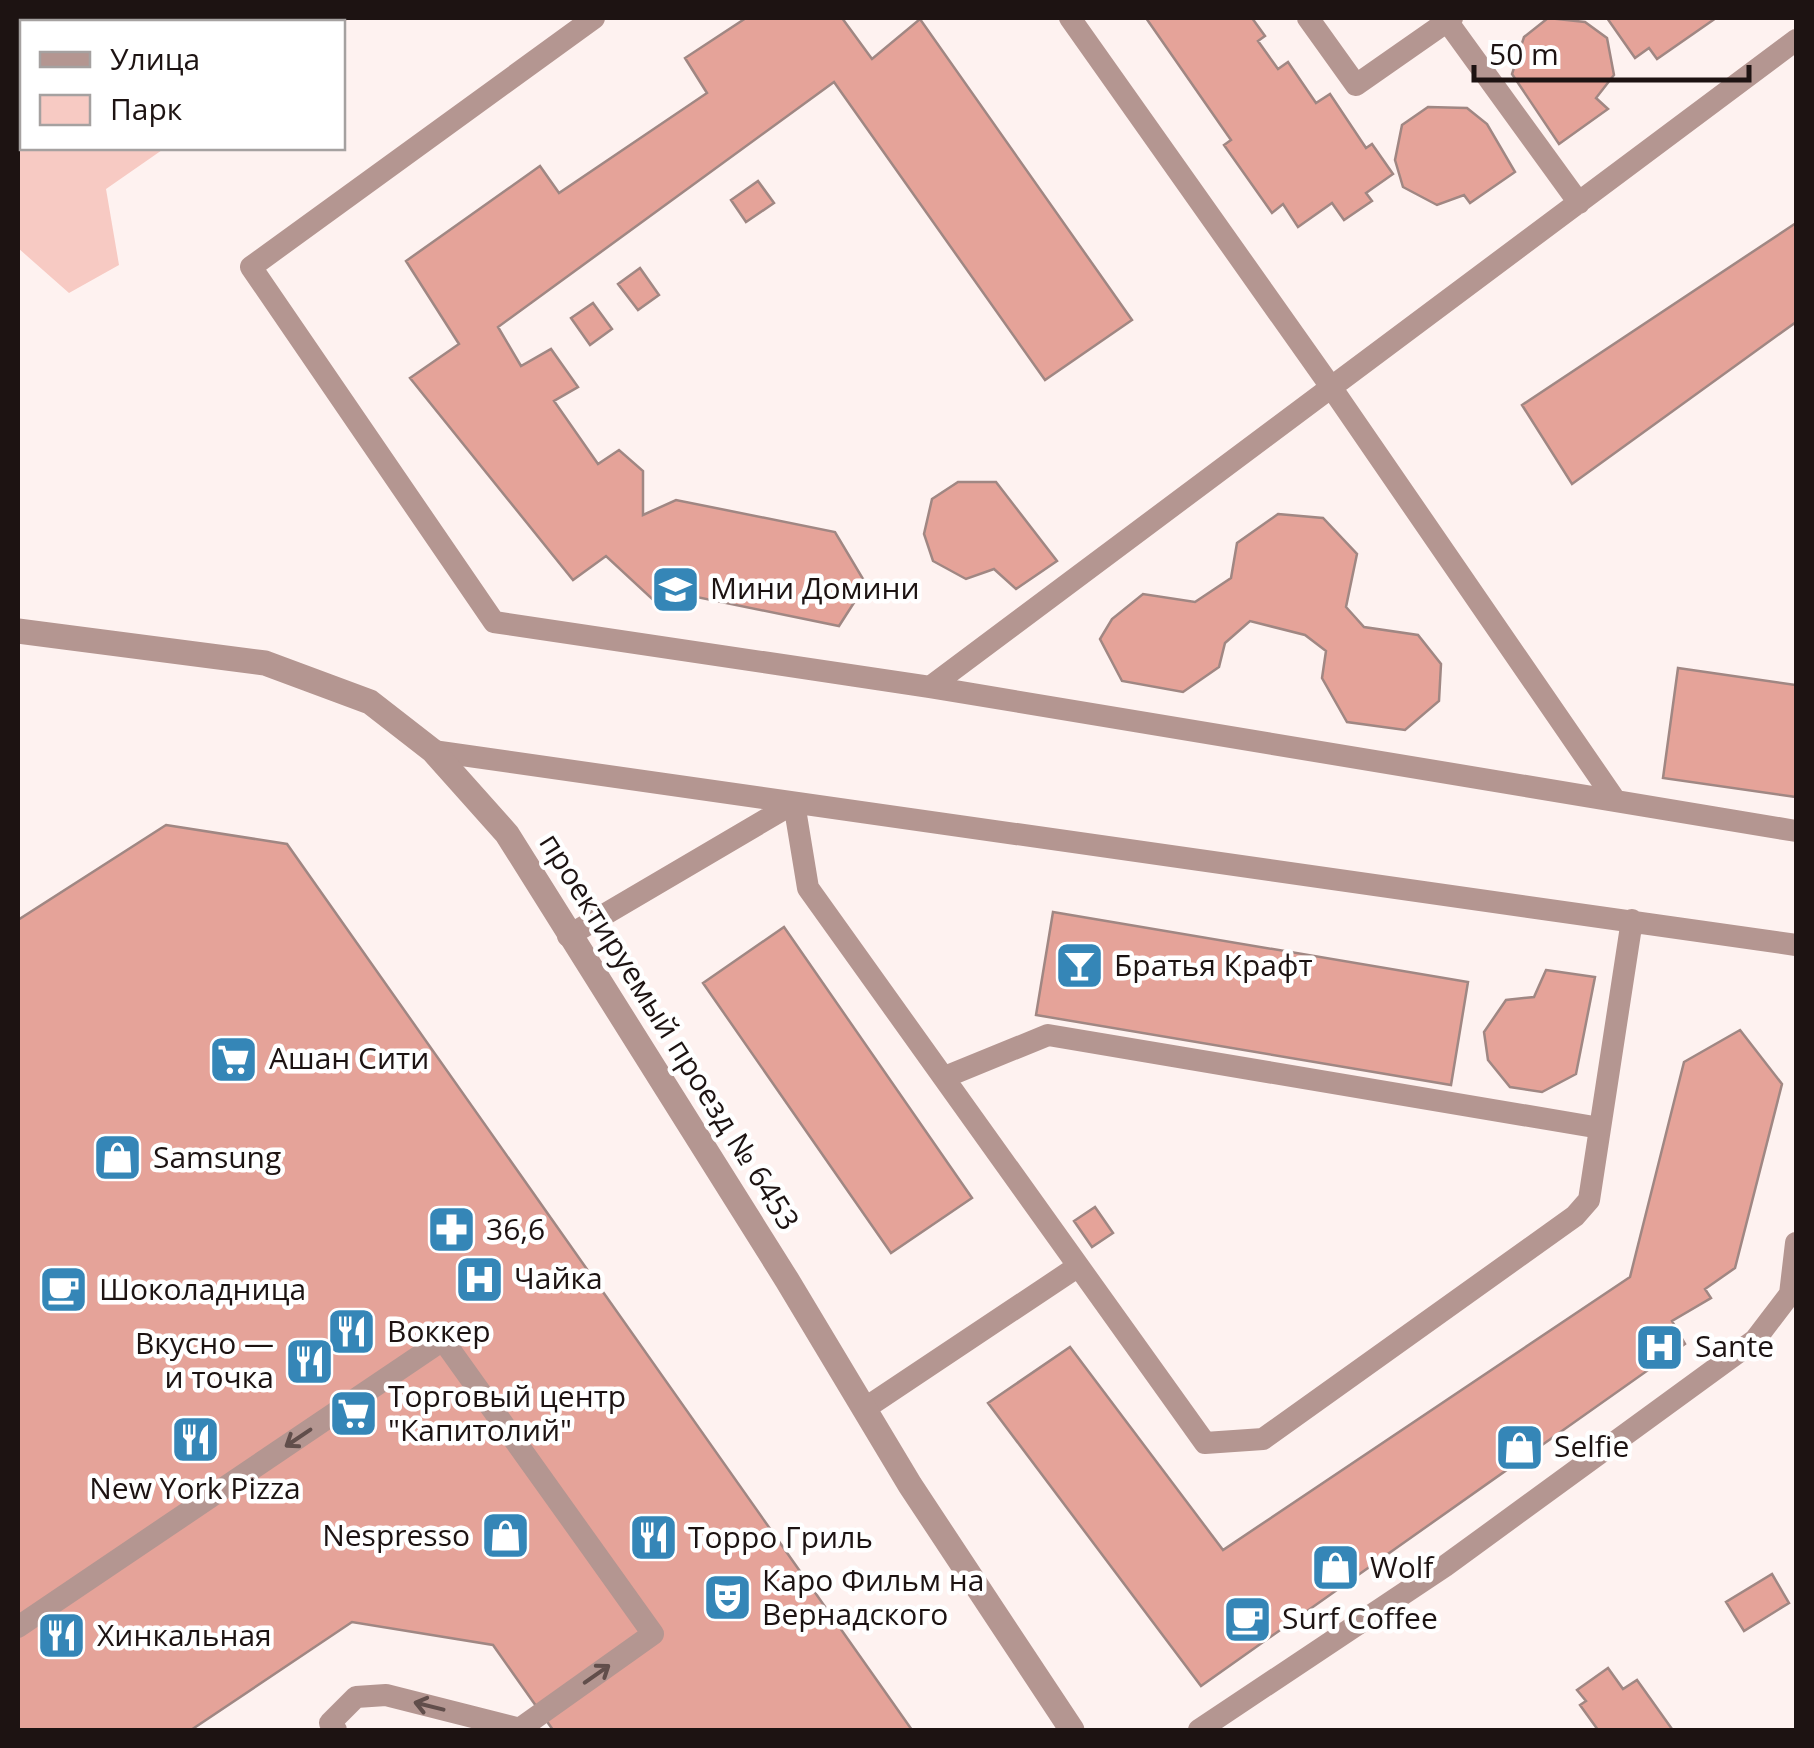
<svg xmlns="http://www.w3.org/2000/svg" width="1814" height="1748" viewBox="0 0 1814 1748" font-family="'Open Sans',sans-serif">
	<rect width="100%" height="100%" fill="#fef2f0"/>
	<!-- green -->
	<path fill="#f7cac3" d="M18,18H350L343,23L22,22V148H165L106,189L119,265L69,293L18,248Z"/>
	<!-- building -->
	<path fill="#e5a399" stroke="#a08783" stroke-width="2.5" d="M746,18H842L872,59L920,19L1132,320L1045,380L834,82L498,327L521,366L551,349L578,387L554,401L598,464L619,450L643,471V515L676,500L835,532L866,584L839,626L687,595L663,609L606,556L573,580L410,378L459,344L406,261L540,166L559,193L707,93L685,58Z
		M1146,18H1252L1265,36L1258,41L1278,69L1288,62L1316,103L1330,94L1366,148L1372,144L1393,174L1366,193L1372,201L1344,220L1332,203L1298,227L1283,204L1272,213L1224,145L1231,140Z
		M1548,18L1585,22L1607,38L1614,75L1596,98L1608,109L1559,144L1512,74L1524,37Z
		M1607,18H1716L1657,59L1649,48L1635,58Z
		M1428,107L1467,108L1487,124L1515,172L1470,203L1464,195L1437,205L1403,187L1395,160L1402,125Z
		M758,181L774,203L746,222L731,200Z
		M1796,223V322L1572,484L1522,405Z
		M640,268L659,295L638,310L618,284Z
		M593,303L612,329L590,345L571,318Z
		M958,482H996L1057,561L1016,589L994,569L966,579L933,561L924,534L932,499Z
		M1278,514L1323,518L1357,554L1346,607L1364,627L1418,635L1441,664L1439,701L1405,730L1347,722L1322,678L1326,651L1305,635L1250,621L1225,643L1219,667L1183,692L1122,681L1100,639L1112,619L1143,594L1195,602L1231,578L1237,543Z
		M1678,668L1796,685V797L1663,778Z
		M166,825L287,844L912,1730H553L493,1645L352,1622L191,1730H18V920Z
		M1053,912L1468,982L1451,1085L1036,1015Z
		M784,927L972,1198L891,1253L703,983Z
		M1546,970L1595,977L1576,1074L1542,1092L1510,1087L1488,1060L1484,1032L1506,1000L1534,997Z
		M1740,1030L1782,1084L1735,1268L1705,1289L1711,1298L1672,1321L1685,1344L1201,1686L988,1403L1070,1347L1223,1550L1630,1277L1684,1062Z
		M1095,1207L1113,1233L1092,1247L1074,1221Z
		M1772,1574L1789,1603L1744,1631L1726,1602Z
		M1608,1668L1623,1689L1637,1680L1672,1729L1598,1730L1580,1705L1586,1701L1577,1690Z"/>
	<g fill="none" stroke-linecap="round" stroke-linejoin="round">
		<!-- service -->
		<path stroke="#b49691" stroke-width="22" d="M594,18L251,267L494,622L930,687L1796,831
			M1070,18L1331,387L1615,800
			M1308,18L1356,85L1452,18
			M1447,21L1579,203
			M930,687L1796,40
			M433,751L1796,945
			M568,936L794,803L808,888L1205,1443L1263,1439L1575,1216L1589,1200L1632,920
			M945,1077L1048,1035L1600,1128
			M864,1409L1077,1267
			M18,1627L443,1340L653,1634L518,1730
			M336,1730L330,1723L356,1697L386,1695L524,1730
			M1199,1730L1445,1566L1755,1340L1790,1294L1796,1243"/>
		<!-- minor -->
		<path stroke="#b49691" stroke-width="25" d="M18,631L265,663L370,702L433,751L507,834L787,1280L910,1485L1072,1730"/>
	</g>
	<!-- one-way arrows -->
	<defs><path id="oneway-shaft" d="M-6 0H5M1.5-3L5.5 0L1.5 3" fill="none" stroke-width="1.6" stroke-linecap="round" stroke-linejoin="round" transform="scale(2.5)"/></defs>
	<g stroke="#614e4b">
		<use href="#oneway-shaft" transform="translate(298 1438) rotate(146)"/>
		<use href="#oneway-shaft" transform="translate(597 1674) rotate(-35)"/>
		<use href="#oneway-shaft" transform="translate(429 1706) rotate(-166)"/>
	</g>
	<!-- icons -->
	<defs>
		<symbol id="school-square" viewBox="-11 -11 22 22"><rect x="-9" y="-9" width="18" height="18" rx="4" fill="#3586b7" stroke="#fff"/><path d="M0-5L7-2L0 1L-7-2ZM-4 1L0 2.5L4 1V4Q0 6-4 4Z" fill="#fff"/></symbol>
		<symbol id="bar-square" viewBox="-11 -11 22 22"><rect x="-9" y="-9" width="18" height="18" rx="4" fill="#3586b7" stroke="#fff"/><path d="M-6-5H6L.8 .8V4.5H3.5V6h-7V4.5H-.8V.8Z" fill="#fff"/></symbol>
		<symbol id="supermarket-square" viewBox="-11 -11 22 22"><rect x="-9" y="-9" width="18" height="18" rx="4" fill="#3586b7" stroke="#fff"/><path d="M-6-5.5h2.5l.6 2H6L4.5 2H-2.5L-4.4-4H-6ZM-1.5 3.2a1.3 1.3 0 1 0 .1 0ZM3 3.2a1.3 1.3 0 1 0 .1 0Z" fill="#fff"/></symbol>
		<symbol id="shop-square" viewBox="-11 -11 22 22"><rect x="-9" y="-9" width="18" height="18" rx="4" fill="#3586b7" stroke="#fff"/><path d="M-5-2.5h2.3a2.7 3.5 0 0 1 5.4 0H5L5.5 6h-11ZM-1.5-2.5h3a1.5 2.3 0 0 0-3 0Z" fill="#fff"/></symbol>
		<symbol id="pharmacy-square" viewBox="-11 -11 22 22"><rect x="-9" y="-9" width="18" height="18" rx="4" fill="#3586b7" stroke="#fff"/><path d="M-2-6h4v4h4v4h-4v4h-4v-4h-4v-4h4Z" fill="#fff"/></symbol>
		<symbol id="hospital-square" viewBox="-11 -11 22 22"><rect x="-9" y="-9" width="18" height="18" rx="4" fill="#3586b7" stroke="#fff"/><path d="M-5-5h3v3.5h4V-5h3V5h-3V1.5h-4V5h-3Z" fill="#fff"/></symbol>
		<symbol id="cafe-square" viewBox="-11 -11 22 22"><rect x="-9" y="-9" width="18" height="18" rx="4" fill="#3586b7" stroke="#fff"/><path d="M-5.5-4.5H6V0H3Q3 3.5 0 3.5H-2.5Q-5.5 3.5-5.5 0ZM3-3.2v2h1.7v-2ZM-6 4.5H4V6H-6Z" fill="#fff"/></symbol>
		<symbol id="restaurant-square" viewBox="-11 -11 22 22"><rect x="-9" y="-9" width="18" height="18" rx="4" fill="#3586b7" stroke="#fff"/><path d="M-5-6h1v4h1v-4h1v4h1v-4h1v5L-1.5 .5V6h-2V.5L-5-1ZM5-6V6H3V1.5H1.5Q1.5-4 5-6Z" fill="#fff"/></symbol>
		<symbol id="theatre-square" viewBox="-11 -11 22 22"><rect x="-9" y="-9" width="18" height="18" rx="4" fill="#3586b7" stroke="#fff"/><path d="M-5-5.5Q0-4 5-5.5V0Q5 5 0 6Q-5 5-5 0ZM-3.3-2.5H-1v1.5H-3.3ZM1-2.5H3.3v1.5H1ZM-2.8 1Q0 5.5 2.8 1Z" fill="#fff"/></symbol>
	</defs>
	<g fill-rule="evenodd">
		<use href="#school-square" x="648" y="562" width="55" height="55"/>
		<use href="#bar-square" x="1052" y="938" width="55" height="55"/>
		<use href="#supermarket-square" x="206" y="1032" width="55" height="55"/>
		<use href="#shop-square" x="90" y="1130" width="55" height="55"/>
		<use href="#pharmacy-square" x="424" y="1202" width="55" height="55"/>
		<use href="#hospital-square" x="452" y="1252" width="55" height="55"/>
		<use href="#cafe-square" x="36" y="1262" width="55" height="55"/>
		<use href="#restaurant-square" x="324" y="1304" width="55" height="55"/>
		<use href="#hospital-square" x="1632" y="1320" width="55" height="55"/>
		<use href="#restaurant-square" x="282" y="1334" width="55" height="55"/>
		<use href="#supermarket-square" x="326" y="1386" width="55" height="55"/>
		<use href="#restaurant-square" x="168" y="1412" width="55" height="55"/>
		<use href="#shop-square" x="1492" y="1420" width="55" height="55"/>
		<use href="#shop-square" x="478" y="1508" width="55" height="55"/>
		<use href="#restaurant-square" x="626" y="1510" width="55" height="55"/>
		<use href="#shop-square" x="1308" y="1540" width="55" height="55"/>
		<use href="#theatre-square" x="700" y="1570" width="55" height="55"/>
		<use href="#cafe-square" x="1220" y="1592" width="55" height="55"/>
		<use href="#restaurant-square" x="34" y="1608" width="55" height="55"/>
	</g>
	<g text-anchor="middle" stroke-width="9" stroke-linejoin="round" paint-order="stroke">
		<!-- poi labels -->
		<g font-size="30" fill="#1d1312" stroke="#fff" text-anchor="start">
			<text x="710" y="599">Мини Домини</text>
			<text x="1114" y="976">Братья Крафт</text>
			<text x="269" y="1069">Ашан Сити</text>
			<text x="153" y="1168">Samsung</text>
			<text x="486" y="1240">36,6</text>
			<text x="514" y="1289">Чайка</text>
			<text x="99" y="1300">Шоколадница</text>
			<text x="387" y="1342">Воккер</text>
			<text x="274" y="1354" text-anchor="end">Вкусно —<tspan x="274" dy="34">и точка</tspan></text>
			<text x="1695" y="1357">Sante</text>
			<text x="388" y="1407">Торговый центр<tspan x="388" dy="34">"Капитолий"</tspan></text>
			<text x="1554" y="1457">Selfie</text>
			<text x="195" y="1499" text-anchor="middle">New York Pizza</text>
			<text x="470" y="1546" text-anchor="end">Nespresso</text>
			<text x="688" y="1548">Торро Гриль</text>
			<text x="1370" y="1578">Wolf</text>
			<text x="762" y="1591">Каро Фильм на<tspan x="762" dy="34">Вернадского</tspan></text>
			<text x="1282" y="1629">Surf Coffee</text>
			<text x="97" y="1646">Хинкальная</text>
		</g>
		<!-- street labels -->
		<g font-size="30" fill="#1d1312" stroke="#fff">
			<text transform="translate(669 1032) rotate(58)" y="10">проектируемый проезд № 6453</text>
		</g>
	</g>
	<!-- border -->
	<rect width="1814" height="1748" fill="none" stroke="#1d1312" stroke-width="40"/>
	<!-- legend -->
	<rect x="20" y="20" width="325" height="130" fill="#ffffff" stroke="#a5a1a0" stroke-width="2.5"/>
	<rect x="40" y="52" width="50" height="15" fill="#b49691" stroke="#a5a1a0" stroke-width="2.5"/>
	<text x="110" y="70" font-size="30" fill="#1d1312">Улица</text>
	<rect x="40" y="95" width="50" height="30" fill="#f7cac3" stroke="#a5a1a0" stroke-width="2.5"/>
	<text x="110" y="120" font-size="30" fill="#1d1312">Парк</text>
	<!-- scale -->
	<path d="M1474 65v15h275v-15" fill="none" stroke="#1d1312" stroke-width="5"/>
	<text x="1489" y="65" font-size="30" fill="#1d1312" stroke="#ffffff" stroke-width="8" paint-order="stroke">50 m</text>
</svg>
